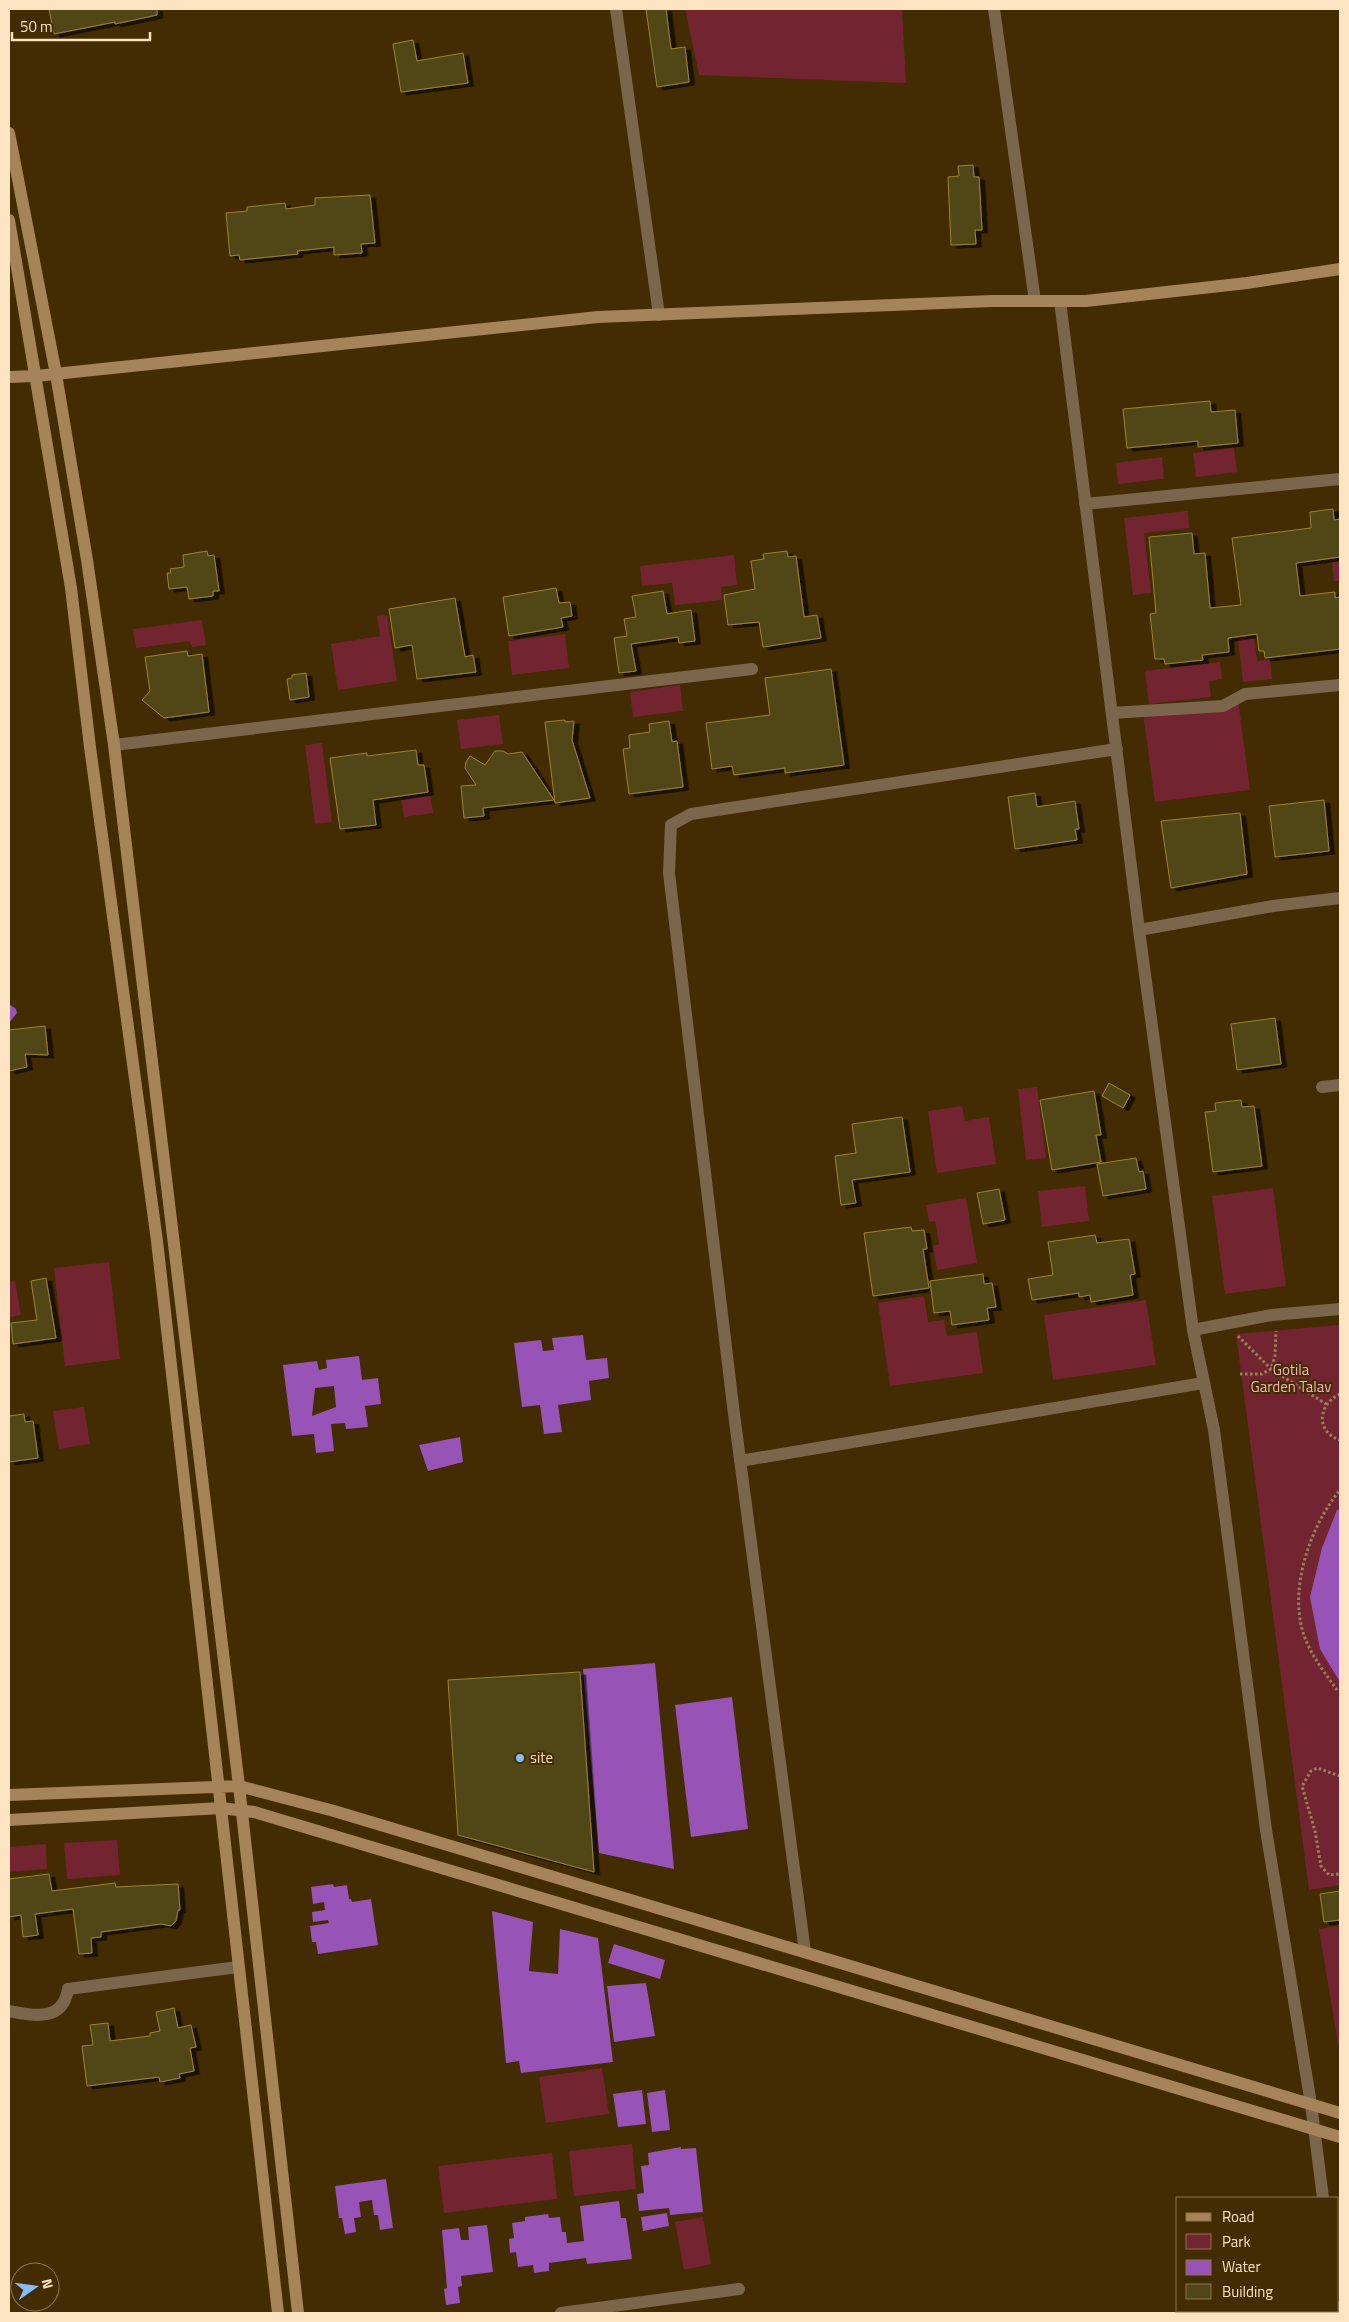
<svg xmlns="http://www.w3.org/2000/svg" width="1349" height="2322" viewBox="0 0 1349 2322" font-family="'Titillium Web',sans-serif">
	<defs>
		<filter id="shadow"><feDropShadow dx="5.5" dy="3" stdDeviation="0" flood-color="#0009"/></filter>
	</defs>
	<rect width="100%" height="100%" fill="#432b02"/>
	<!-- green -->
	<path fill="#732431" d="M685,9H902L906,83L699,75Z
		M1234,448L1237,472L1196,477L1193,453Z
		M1162,457L1164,479L1118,484L1116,463Z
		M1188,511L1189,528L1144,533L1151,593L1133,595L1124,518Z
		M734,555L737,585L721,587L722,600L675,605L672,583L642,586L640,566Z
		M1340,561V581H1334L1332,562Z
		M387,615L397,681L338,690L331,644L380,636L377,616Z
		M202,620L206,645L192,647L190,641L136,648L133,629Z
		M1245,630L1246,639L1254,638L1257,661L1270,659L1272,679L1243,682L1237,631Z
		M565,634L569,668L512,675L508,641Z
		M1220,662L1222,679L1209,681L1211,697L1149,704L1145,671Z
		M680,685L683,711L633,717L630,692Z
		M1238,700L1250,790L1155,802L1143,713Z
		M499,715L503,744L461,749L457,720Z
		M322,743L332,822L315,824L305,745Z
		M430,795L433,813L404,817L401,799Z
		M1037,1087L1046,1158L1026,1160L1018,1089Z
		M962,1106L965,1121L989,1117L996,1164L937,1173L928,1111Z
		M1085,1186L1089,1221L1042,1227L1038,1191Z
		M1273,1188L1286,1286L1225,1294L1212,1196Z
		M966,1198L977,1263L937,1270L933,1246L939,1244L935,1221L929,1222L926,1205Z
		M109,1262L120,1359L65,1366L54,1268Z
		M15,1281L21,1315L9,1317V1282Z
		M924,1296L928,1322L944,1320L947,1336L977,1332L983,1373L890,1386L878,1303Z
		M1146,1300L1156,1365L1053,1380L1044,1315Z
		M1340,1325V1885L1309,1890L1236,1334Z
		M84,1407L90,1444L59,1449L53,1411Z
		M117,1840L120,1875L67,1879L64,1843Z
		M46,1844L47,1869L9,1872V1847Z
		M1340,1925V2055L1319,1929Z
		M602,2068L609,2114L546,2123L539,2077Z
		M632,2144L636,2189L574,2196L569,2151Z
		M552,2153L557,2199L444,2213L438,2166Z
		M703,2217L711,2264L684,2270L675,2222Z"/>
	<!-- water -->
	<path fill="#9853b7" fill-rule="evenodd" d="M9,1004L16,1009L17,1013L9,1023Z
		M583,1335L586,1360L607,1358L609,1378L589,1381L591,1400L558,1405L562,1432L544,1434L540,1405L522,1407L514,1343L541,1340L543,1351L554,1350L552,1338Z
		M359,1356L362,1380L378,1378L381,1404L365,1406L368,1427L346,1429L345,1423L331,1424L334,1451L316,1453L314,1434L292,1436L283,1365L317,1361L319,1370L327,1368L326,1360ZM334,1386L336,1407L312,1416L315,1388Z
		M460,1437L463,1462L428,1471L419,1445Z
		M1340,1509V1682L1320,1649L1310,1597L1322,1548L1337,1510Z
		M655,1663L674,1869L599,1853L583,1669Z
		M732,1697L748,1829L691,1837L675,1705Z
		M333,1884L334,1887L347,1885L349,1899H351L352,1902L371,1899L378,1945L318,1954L316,1942H312L310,1926L329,1923L328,1920L313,1922L312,1912L325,1910L324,1902L313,1904L311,1887Z
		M492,1911L533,1922L529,1971L558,1974L560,1929L598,1938L613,2062L521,2073L519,2061L506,2063Z
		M614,1944L665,1960L660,1979L608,1963Z
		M646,1983L655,2036L614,2042L607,1986Z
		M642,2090L646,2124L618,2127L613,2094Z
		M665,2090L670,2130L652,2132L647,2093Z
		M681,2147V2149L696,2148L703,2212L670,2215L669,2208L639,2211L637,2194L644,2193L641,2166L649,2165L648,2153Z
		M386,2179L393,2228L380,2230L378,2215H374L372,2200L359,2202L361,2217L354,2218L356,2232L345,2234L342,2218H339L335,2186Z
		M619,2201L621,2218H626L632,2259L587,2264L586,2258L549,2263V2271L534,2273L533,2265L518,2267L516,2252L510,2253L509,2239L514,2238L512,2223L525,2221V2217L548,2214L549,2218L560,2217L562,2232H566L567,2243L584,2241L580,2206Z
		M667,2213L669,2226L643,2231L641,2217Z
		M487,2225L493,2272L461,2276L462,2286L458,2287L460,2303L446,2305L444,2289L447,2288L442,2230L459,2228L461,2240H469L468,2227Z"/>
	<!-- building -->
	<path fill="#514618" stroke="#9b8531" filter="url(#shadow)" d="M49,9H157V15L115,24V22L54,34Z
		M646,9H666L671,49L685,47L689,82L657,87Z
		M413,40L417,61L463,53L468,83L401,92L393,44Z
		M973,165L974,177H979L982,230H975L976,244L951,245L948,177L959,176L958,166Z
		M370,195L375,243L361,244L362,253L334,255V247L297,251L298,254L240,260L239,255L230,256L226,213L247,211V207L285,203L286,209L315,205V198Z
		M1210,401L1211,412L1235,410L1238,443L1198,447V441L1127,448L1123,409Z
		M1333,509L1334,520L1340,519V557L1296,563L1300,596L1335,592V598L1340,597V649L1265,658L1264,651H1259L1257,634L1228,638L1229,652L1202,655L1203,660L1165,664L1164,659H1155L1150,614L1156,613L1149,537L1192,533L1194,554L1205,553L1210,608L1241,605L1232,538L1311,528L1310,512Z
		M207,551L208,556L214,555L219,591H213V596L189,599L187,587L169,589L167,573H171L170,569L184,567L183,555Z
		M787,551L788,557L796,556L804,617L817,615L821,638L763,647L759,622L728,625L724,595L755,589L751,561L764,559L763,554Z
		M556,588L559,603L570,602L572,616L561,618L563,627L509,636L503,597Z
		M663,591L667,614L691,610L695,641L679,643L678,637L631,644L636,671L619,673L614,638L627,636L624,619L636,617L632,596Z
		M455,598L465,657L473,655L476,672L417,679L412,645L395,648L389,609Z
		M187,651L188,656L202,654L209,712L164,718L142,700L150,691L145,657Z
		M831,669L844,765L785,773V768L734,775L732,766L712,769L706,723L770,715L765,678Z
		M306,673L309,697L290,700L287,679L292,678V675Z
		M565,720V722L574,721L572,740L590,798L555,803L545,722Z
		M669,721L672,742L677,741L683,787L629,794L623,749L630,748L629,735L650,732L649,724Z
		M416,750L418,765H424L428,792L373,800L376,825L340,829L330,758L367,753V756Z
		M495,751H503L508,754L522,752L554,800L483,808L484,816L464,818L461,786L476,785L465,768L466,762L470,756L485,765Z
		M1035,793L1037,807L1075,801L1079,829H1075L1077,840L1015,849L1008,797Z
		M1324,800L1329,851L1275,857L1269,806Z
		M1240,813L1247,874L1171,888L1161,821Z
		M1275,1018L1281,1064L1237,1070L1231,1024Z
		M45,1026L48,1055L25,1054L27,1067L9,1071V1030Z
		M1109,1083L1130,1095L1123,1108L1102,1096Z
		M1094,1091L1101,1135H1096L1101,1162L1052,1170L1040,1100Z
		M1241,1100L1242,1107L1254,1106L1262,1166L1213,1172L1205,1112L1216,1111L1215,1103Z
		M902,1117L910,1172L852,1180L856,1203L841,1205L835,1156L856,1153L852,1124Z
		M1136,1158L1139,1172L1143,1171L1146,1189L1103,1196L1097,1164Z
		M999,1189L1005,1220L983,1224L977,1193Z
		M911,1227L912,1231L924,1230L927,1249H923L929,1288L873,1296L864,1233Z
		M1095,1235L1097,1243L1129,1239L1135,1274L1130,1275L1133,1295L1091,1302L1090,1295L1079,1297V1293L1032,1300L1028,1279L1053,1275L1048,1242Z
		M983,1274L984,1284L992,1283L996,1307L987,1308L989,1320L952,1325L950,1311L934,1313L930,1281Z
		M46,1278L56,1338L13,1344L11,1323L37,1320L31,1281Z
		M24,1414L25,1422L33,1421L38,1458L9,1462V1416Z
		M580,1672L594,1872L458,1835L448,1680Z
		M49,1874L52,1891L115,1883L116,1887L178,1884L180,1910H178L176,1921L171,1926L161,1924L101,1932V1937L91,1938L92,1953L79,1954L73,1909L35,1914L38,1935L23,1937L21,1915L9,1917V1879Z
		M1340,1891V1920L1324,1922L1320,1894Z
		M174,2008L178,2028L191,2025L196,2047L190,2048L194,2071L179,2074L180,2078L160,2082L159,2077L87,2086L82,2046L93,2045L90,2025L108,2023L110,2041L150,2036V2033L160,2031L156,2012Z"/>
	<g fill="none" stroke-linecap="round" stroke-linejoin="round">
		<!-- path -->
		<path stroke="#9a815c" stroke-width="3" stroke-dasharray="2.5 2.5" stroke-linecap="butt" d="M1238,1336L1271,1369L1326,1404
			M1240,1374H1262L1271,1369L1275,1356L1276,1331
			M1340,1394C1318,1404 1315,1432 1340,1440
			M1337,1690C1326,1674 1312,1657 1305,1638C1287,1592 1310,1526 1340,1490
			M1340,1776L1317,1768L1311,1771L1302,1786L1315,1831L1321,1866L1329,1875L1340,1874"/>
		<!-- street -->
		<path stroke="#7b664b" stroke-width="12" d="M616,9L659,315
			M994,9L1035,301
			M1060,301L1139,930L1193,1330L1214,1430L1266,1830L1311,2104L1323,2198
			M1085,504L1340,479
			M1112,713L1223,706L1245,694L1340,685
			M114,745L752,669
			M1139,930L1273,906L1340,898
			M1322,1087L1340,1085
			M1193,1330L1272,1315L1340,1309
			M740,1461L1203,1383
			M805,1952L734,1414L669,873L671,825L691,814L1117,749
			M9,2011C34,2016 63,2022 68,1989L238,1967
			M1338,2307L1339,2313
			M561,2313L739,2289"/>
		<!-- secondary -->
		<path stroke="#a48458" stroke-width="12" d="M9,133L56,374L87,560L114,745L239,1786L298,2313
			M9,220L71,588L90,747L157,1241L278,2313
			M9,377L36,376L598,317L992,301H1086L1247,283L1340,269
			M9,1795L239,1786L334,1811L1340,2113
			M9,1820L221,1808L254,1812L1340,2137"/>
	</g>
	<!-- markers -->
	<circle fill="#87bbfb" stroke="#432b02" stroke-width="2" cx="520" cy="1758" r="5"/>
	<g text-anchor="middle" stroke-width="4" stroke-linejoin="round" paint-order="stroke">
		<!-- park labels -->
		<g font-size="15" fill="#f2b1b5" stroke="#432b02">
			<text x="1291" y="1375">Gotila<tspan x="1291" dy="17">Garden Talav</tspan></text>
		</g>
		<!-- poi labels -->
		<g font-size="15" fill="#fce3c1" stroke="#432b02" text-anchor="start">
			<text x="530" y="1763">site</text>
		</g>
	</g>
	<!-- border -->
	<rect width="1349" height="2322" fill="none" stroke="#fce3c1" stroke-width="20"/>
	<!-- legend -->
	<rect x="1176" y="2197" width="162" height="115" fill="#432b02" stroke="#8d754e"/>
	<rect x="1186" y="2213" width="25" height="8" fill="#a48458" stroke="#8d754e"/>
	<text x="1222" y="2222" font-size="15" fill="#fce3c1">Road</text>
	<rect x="1186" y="2234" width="25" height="15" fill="#732431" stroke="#8d754e"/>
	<text x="1222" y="2247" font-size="15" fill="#fce3c1">Park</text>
	<rect x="1186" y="2260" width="25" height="15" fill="#9853b7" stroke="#8d754e"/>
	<text x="1222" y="2272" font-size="15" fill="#fce3c1">Water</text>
	<rect x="1186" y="2284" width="25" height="15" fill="#514618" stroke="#8d754e"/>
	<text x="1222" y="2297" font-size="15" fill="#fce3c1">Building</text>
	<!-- north arrow -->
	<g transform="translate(35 2287) rotate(76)"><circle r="24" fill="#432b02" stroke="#8d754e"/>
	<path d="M0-4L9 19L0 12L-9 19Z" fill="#87bbfb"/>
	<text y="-8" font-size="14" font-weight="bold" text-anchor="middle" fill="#fce3c1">N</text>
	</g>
	<!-- scale -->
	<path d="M12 32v8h138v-8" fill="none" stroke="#fce3c1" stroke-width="2.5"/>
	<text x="20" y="32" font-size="15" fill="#fce3c1" stroke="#432b02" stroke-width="4" paint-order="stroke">50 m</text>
</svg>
